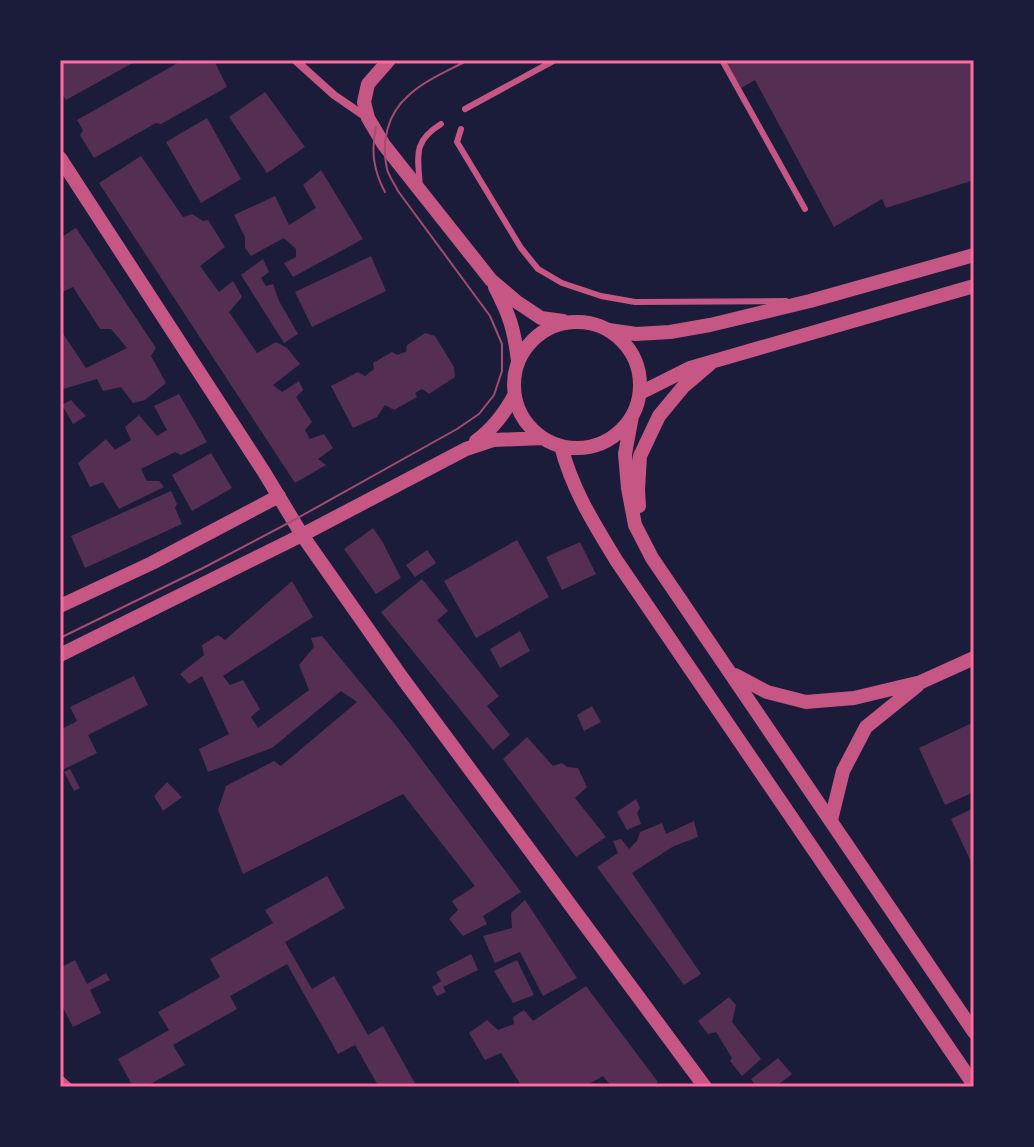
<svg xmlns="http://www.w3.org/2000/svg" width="1034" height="1147" viewBox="0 0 1034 1147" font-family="'Alegreya Sans',sans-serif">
	<rect width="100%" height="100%" fill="#1b1b3a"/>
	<!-- building -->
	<path fill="#542f53" d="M60,60H138L66,100L60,92Z
		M183,60H214L227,87L161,124L156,123L94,158L80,135L83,130L77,120Z
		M725,60H974V180L886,208L882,199L834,227L755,80L741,88Z
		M265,92L305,147L267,173L229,117Z
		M207,118L241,179L201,203L166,142Z
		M141,156L183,217L192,214L203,221L208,220L225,247L200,266L219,292L233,281L242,297L229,312L257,353L276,342L287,348L300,364L273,385L282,392L299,381L303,390L296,397L312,422L305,430L310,439L324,434L333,448L318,459L326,465L295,483L99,183Z
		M321,170L363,239L293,277L284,263L296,257V249L284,238L251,256L245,248V237L234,215L275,196L289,225L316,208L303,185Z
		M76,228L156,348L151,356L166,383L145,400L133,403L121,387L103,391L97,379L60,390V329L86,368L127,348L111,329H100L73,287L60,293V238Z
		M371,256L386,291L312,327L295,292Z
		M263,259L269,272L261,278L266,286L273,284L279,301L298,334L284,343L241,275Z
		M425,333L435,336L454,367L455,377L429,394L422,389L415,393L417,397L394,410L385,405L377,417L353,428L331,386L358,372L365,376L374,369L373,363L392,352L397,355L406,352L407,345Z
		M179,394L207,442L181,455L175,452L141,469L147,481H159L164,487L119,509L103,482L90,487L78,463L106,439L115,450L131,440L125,427L139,415L157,436L167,430L154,406Z
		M71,400L86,416L73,424L62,405Z
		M211,453L232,488L192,511L172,475Z
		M171,491L177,504L175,508L182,524L85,568L71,536Z
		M373,528L382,541L401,578L376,594L344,549Z
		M517,540L549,597L476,638L444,581Z
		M580,542L596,574L562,590L546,557Z
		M427,550L436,563L415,577L406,565Z
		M422,579L448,611L437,620L499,696L487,706L510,735L493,750L381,612Z
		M292,581L313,617L223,676L230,685L243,680L260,709L251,717L258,728L309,690L299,665L314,647L311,638L322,636L398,728L521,892L483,916L487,924L463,936L449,919L458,910L452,901L475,886L403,794L243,874L218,810L226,786L274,761L281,766L357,702L341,691L272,748L208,772L199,749L229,734L202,676L189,684L180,674L204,655L202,645L218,635L225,640Z
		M520,631L530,651L500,668L490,649Z
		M134,676L148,705L88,735L97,753L60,771V730L77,721L70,707Z
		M592,706L601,722L584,731L577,715Z
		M974,722V792L945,805L919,748Z
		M527,737L553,766L562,763L567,767L578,768L587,787L575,798L606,837L576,857L503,759Z
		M70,769L80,788L74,791L64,772Z
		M167,782L182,797L163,811L154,796Z
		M636,799L640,808L637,813L641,824L627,830L617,812Z
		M974,808V860L971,862L951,819Z
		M694,821L698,837L674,846L632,873L701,974L684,985L597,867L618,853L613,841L621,839L629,849L637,841L640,832L662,823L666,834Z
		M327,876L345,908L285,942L312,989L334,976L368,1035L383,1026L417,1087H379L355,1045L338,1054L287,964L230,996L237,1009L173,1045L185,1065L145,1087H133L118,1059L169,1030L158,1012L220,977L210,959L273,923L265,910Z
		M525,900L577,978L543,996L520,952L495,963L483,936L512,928L511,913Z
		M471,954L478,970L443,987L446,992L437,996L432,987L441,981L436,972Z
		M75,960L87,984L106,973L110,980L90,990L101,1013L73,1027L60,1002V968Z
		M517,960L534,995L513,1003L494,971Z
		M586,986L658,1082L651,1087H612L603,1076L584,1087H522L501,1053L485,1060L469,1033L487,1020L498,1030L514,1024L513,1017L524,1010L533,1021Z
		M729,997L736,1005L732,1022L761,1059L742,1076L730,1061L732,1058L716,1032L708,1034L698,1021Z
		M778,1058L792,1074L775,1087H756L751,1079Z"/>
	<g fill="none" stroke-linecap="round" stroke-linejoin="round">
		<!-- service -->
		<path stroke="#c65784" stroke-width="6" d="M722,60L805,209
			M465,109L555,60
			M461,129L457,142L521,248L538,269L562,283L601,296L635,302L786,301
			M420,187C418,156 412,142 441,124"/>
		<!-- minor -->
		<path stroke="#c65784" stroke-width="8" d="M295,60L334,95L366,117
			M60,1079L69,1087"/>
		<!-- tertiary -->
		<path stroke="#c65784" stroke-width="14" d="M389,60L368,84L364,102L368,118L384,145L491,280L517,302L541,318L563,321
			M60,158L264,472L302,535L403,679L705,1087
			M495,287C510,316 514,329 518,361
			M514 385a63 63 0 1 1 126 0a63 63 0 1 1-126 0Z
			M609,330L636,334L670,332L710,325L810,301L974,255
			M640,393L690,368L974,286
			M632,416L625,454L628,488L635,525L652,558L974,1032
			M476,441C493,429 504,414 514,396
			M561,446C572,489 593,522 616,560L974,1085
			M639,506L638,490L640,456L659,416L683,387L710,364
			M60,606L152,563L279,496
			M60,655L302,535L466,449L493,440L543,438
			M735,675L767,692L806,702L854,698L921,682L974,658
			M831,820L843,771L866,727L918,685"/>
		<!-- tram -->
		<path stroke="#a44b75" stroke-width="2" d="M376,127C371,150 373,170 385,192
			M60,638L203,568L294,520L457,429L479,414L494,395L502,371V344L490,316L398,191C395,184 389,177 387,169C381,142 387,114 409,95C425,80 448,71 468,60"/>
	</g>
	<!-- border -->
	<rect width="1034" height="1147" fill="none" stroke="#1b1b3a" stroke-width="124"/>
	<rect x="62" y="62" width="910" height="1023" fill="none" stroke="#ff6b9d" stroke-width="3"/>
</svg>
